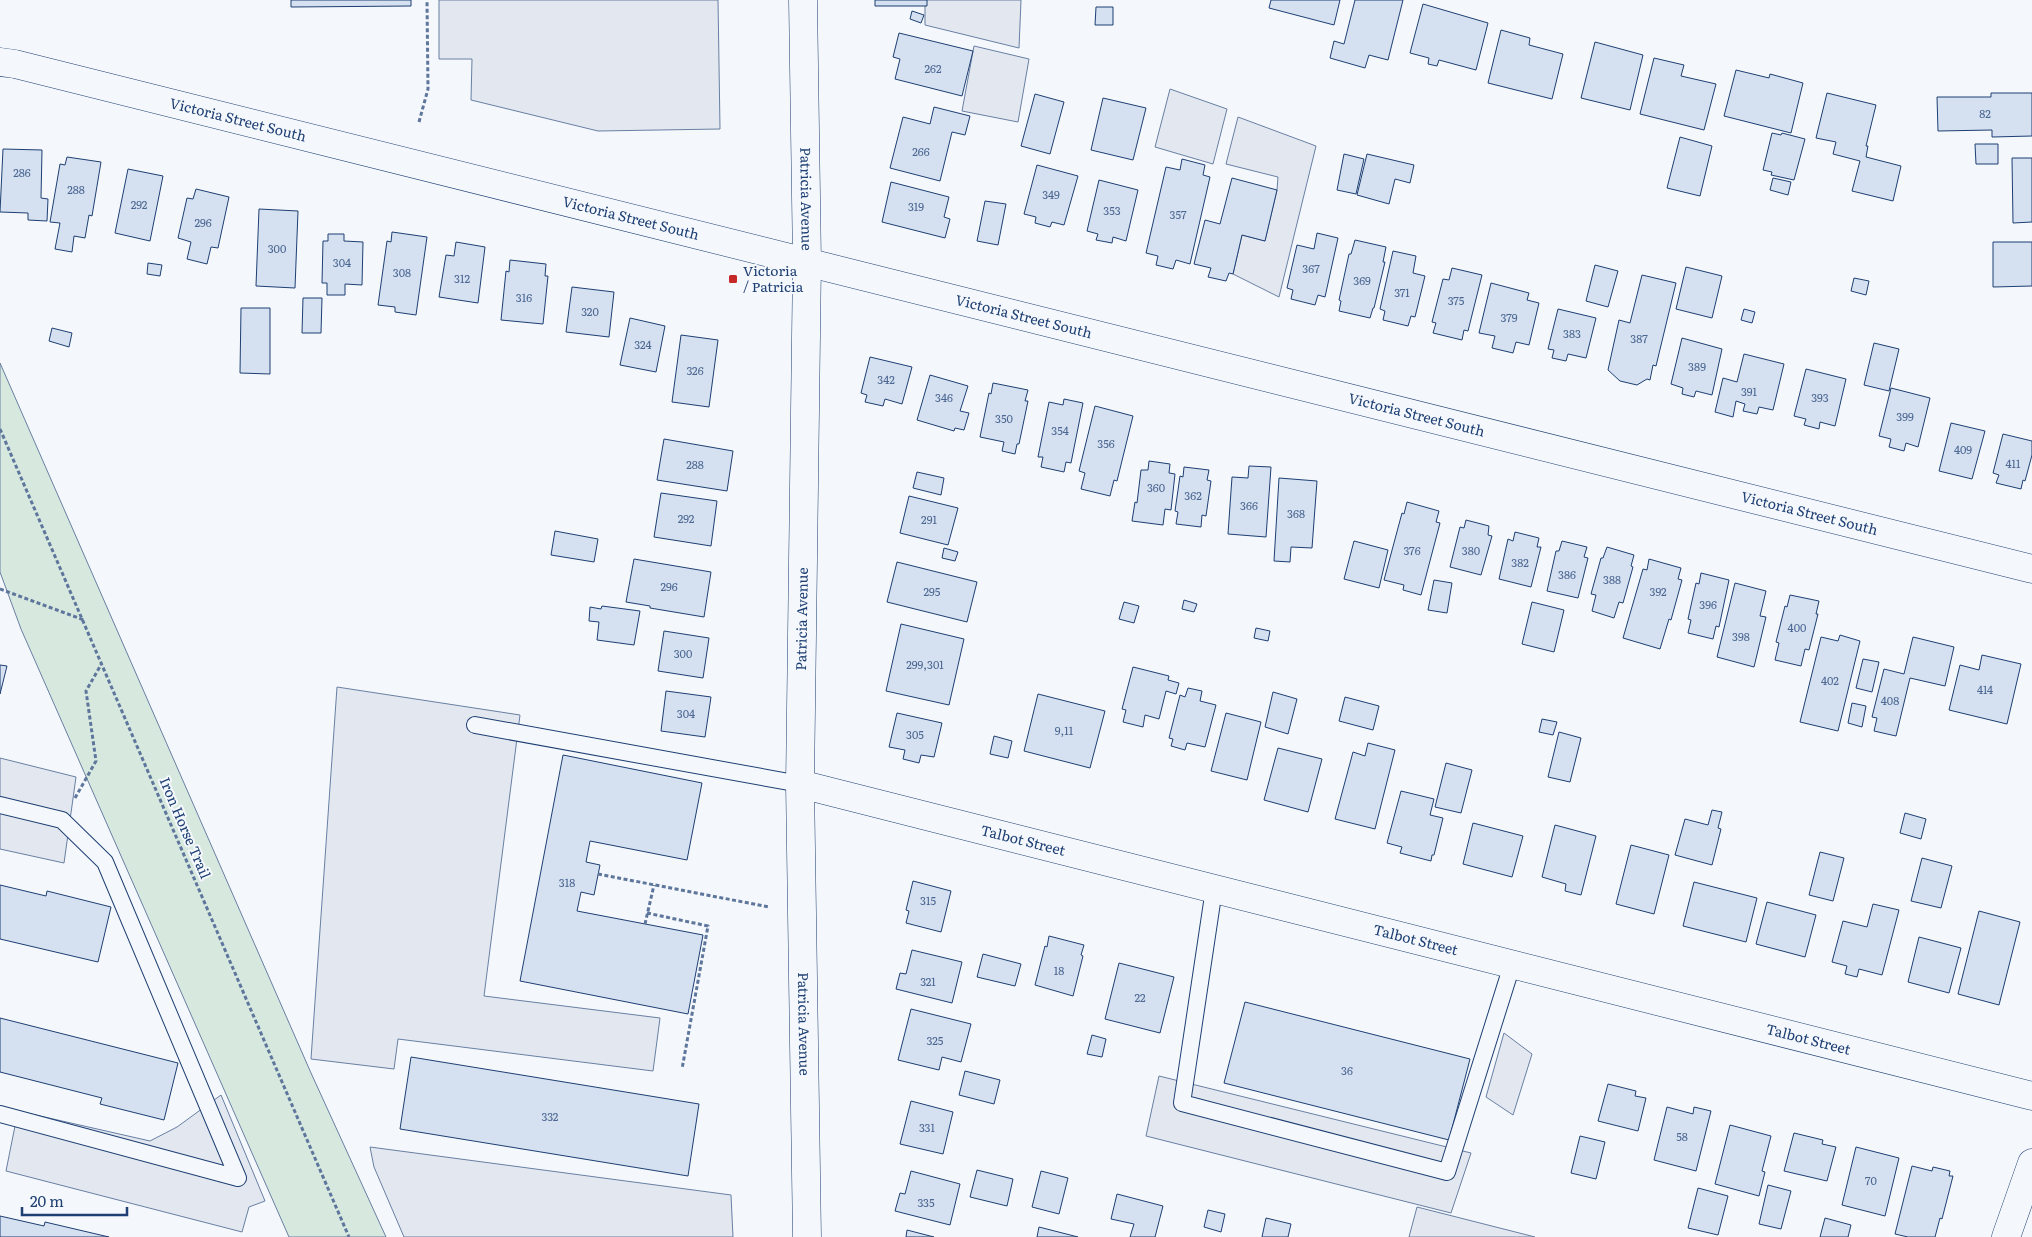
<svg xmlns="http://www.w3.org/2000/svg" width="2032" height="1237" viewBox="0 0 2032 1237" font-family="Literata,serif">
	<rect width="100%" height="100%" fill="#f4f7fb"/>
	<!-- park -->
	<path fill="#d7e8df" stroke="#687fa3" d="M0,363L311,1073L386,1237H289L21,629L0,572Z"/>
	<!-- parking -->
	<path fill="#e3e8f0" stroke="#687fa3" d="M439,0H718L720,129L598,131L471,100L472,59H439Z
		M925,0H1021L1019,48L925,25Z
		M974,46L1029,59L1018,122L962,111Z
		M1170,89L1227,109L1213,164L1155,147Z
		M1238,117L1316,146L1279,297L1233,274L1242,235L1265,241L1277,190L1278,177L1226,164Z
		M337,687L520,715L484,996L660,1018L653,1071L398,1039L394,1069L311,1059Z
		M0,758L76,777L64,863L0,849Z
		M1504,1033L1532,1054L1513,1115L1486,1097Z
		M1159,1076L1471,1153L1451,1213L1146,1136Z
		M221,1095L265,1201L249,1207L242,1232L6,1171L18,1111L150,1141L177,1127Z
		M370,1147L731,1195L733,1237H404L374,1167Z
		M1417,1207L1535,1237H1409Z"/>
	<!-- building -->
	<path fill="#d5e0f0" stroke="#1d3f73" d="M291,0H411V6L291,7Z
		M875,0H927V6H875Z
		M1271,0H1340L1334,25L1269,8Z
		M1355,0H1403L1388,60L1369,55L1365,68L1330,58L1334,41L1344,44Z
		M1423,4L1488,23L1476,70L1439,60L1437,66L1428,64L1429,58L1410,53Z
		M1096,7H1113V25H1095Z
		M912,11L924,15L921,23L910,19Z
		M1501,30L1530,38L1529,45L1563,54L1552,99L1488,83Z
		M899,33L973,51L962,96L895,79L900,59L893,57Z
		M1595,42L1643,55L1630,110L1581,98Z
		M1654,58L1684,65L1681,76L1716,84L1704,130L1640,114Z
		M1736,70L1769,78L1770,74L1803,83L1791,133L1724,116Z
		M1827,93L1876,105L1866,146H1868L1866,157L1901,166L1893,201L1852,191L1860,161L1833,154L1836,142L1816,138Z
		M1991,93H2032V136L1992,137V130L1938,131L1937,97H1991Z
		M1035,94L1064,102L1050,154L1021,146Z
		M1103,98L1146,108L1133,160L1091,150Z
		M934,107L970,116L965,135L952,132L940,181L890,168L903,117L930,124Z
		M1772,133L1781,135L1782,133L1805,139L1794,180L1771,175L1772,172L1763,170Z
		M1680,137L1712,146L1700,196L1667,188Z
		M1975,144H1998V164H1976Z
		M3,149L42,150L41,198L48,199L47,221L28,220V213L0,212Z
		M1344,154L1364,159L1356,194L1337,190Z
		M1367,154L1414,165L1410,183L1395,179L1389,204L1357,195Z
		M67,157L101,162L92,216L89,215L85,238L74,236L72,252L55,249L60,223L50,222L60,164L65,165Z
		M2012,158H2032V222L2013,223Z
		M1182,159L1205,165L1203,175L1210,177L1190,264L1176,260L1173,269L1156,265L1158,256L1146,253L1166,167L1180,170Z
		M1037,165L1078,176L1064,225L1052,222L1050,227L1035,223L1036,217L1024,214Z
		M128,169L163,176L150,241L115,233Z
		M1232,178L1277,190L1265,241L1242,235L1233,274L1229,273L1226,281L1208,277L1211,268L1194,264L1205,220L1220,224Z
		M1773,178L1791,182L1788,195L1770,190Z
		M1099,180L1138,190L1126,241L1113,237L1112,243L1096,240L1098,234L1087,231Z
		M891,182L949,197L944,217L950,219L945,238L882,222Z
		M196,189L229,197L218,248L211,247L207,264L187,259L191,242L178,238L187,198L193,199Z
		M985,201L1006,204L998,245L977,241Z
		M259,209L298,211L295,288L256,286Z
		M392,232L427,237L416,315L395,312V307L378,305L387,241L391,242Z
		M1317,233L1338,238L1325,297L1318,295L1315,305L1291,299L1293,290L1287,288L1297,245L1314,249Z
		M328,234H344V241L363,242L362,285L345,284V295H327V283H322L323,241H328Z
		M1355,240L1386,247L1383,262H1385L1374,308H1373L1370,318L1339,311L1341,301L1339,300L1349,254H1351Z
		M456,242L485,247L478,303L439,297L446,255L454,256Z
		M1993,242H2032V286L1993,287Z
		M1393,251L1416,256L1413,273L1425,276L1415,317L1411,316L1408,326L1383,320L1385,311L1380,309Z
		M510,260L546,264L545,276H548L543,324L501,320L506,271L509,272Z
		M148,263L162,265L160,276L147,274Z
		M1595,265L1618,271L1608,307L1586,301Z
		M1686,267L1722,276L1712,318L1676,309Z
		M1452,268L1482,275L1468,331L1464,330L1462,340L1433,333L1436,323L1432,322L1443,279L1449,280Z
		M1642,275L1676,283L1656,366L1653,365L1650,380L1647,379L1637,385L1620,381L1608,370L1619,320L1630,323Z
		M1854,278L1869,281L1866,295L1851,291Z
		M1491,283L1529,293L1527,300L1539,303L1529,345L1516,342L1513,353L1492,348L1495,336L1479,333Z
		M572,287L614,292L609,337L566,332Z
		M303,298H322L321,333H302Z
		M241,308H270V374L240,373Z
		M1558,309L1596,318L1586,358L1568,354L1566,361L1552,358L1554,350L1548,349Z
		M1744,309L1755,312L1752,323L1741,320Z
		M630,318L665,326L656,372L620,365Z
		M52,328L72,333L69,347L49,341Z
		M681,335L718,340L709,407L672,402Z
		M1682,338L1722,349L1712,395L1696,391L1694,397L1682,394L1683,388L1671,384Z
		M1874,343L1899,349L1889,391L1864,385Z
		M1744,354L1784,364L1773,410L1759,407L1757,414L1743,411L1745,404L1736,401L1733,417L1715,412L1723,378L1737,382Z
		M870,357L912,367L902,404L885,399L883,406L865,402L867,395L861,393Z
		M1806,369L1846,379L1835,426L1820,422L1819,429L1804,425L1806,419L1794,416Z
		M930,375L968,386L960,411L969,413L964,430L955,428L954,431L917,420Z
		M993,383L1028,390L1025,401H1028L1019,444H1017L1015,454L1002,451L1004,442L980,437L989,393L991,394Z
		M1891,388L1930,398L1918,447L1906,443L1904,451L1889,447L1891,439L1879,436Z
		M1064,399L1083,403L1071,463L1066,462L1064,472L1041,467L1043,457H1038L1049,402L1063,405Z
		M1095,406L1133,416L1117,481L1114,480L1110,496L1081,489L1085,473L1079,471Z
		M1951,423L1985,431L1972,479L1939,471Z
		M2003,434L2032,441V455L2025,481L2023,480L2021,489L1996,483L1999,475L1993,473Z
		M664,439L733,451L727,491L657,480Z
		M1149,461L1170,464L1169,473L1175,474L1171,510L1165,509L1163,525L1132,521L1135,502L1137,503L1141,470H1148Z
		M1249,466L1271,467L1266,537L1228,534L1232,477L1248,478Z
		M1184,467L1209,470L1207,480L1211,481L1206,516L1202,515L1201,527L1176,524L1178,512L1175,511L1180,476L1183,477Z
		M917,472L944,478L941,495L913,488Z
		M1279,478L1317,481L1312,548L1291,547L1290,562L1274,561Z
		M661,493L717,501L711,546L654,537Z
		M909,496L958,508L948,545L900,533Z
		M1407,502L1439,511L1436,522L1440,523L1421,595L1403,590L1404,585L1384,580L1402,513L1404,514Z
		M1466,520L1489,526L1488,535L1492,536L1481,575L1450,567L1460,527L1464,528Z
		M555,531L598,539L594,562L551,555Z
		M1515,532L1539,538L1537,547H1541L1531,587L1499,579L1508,539L1513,541Z
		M1354,541L1388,550L1379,588L1344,579Z
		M1562,541L1587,547L1584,557L1588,558L1578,598L1547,591L1556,551H1559Z
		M1607,547L1634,555L1631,566L1633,567L1623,603L1619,602L1614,618L1592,611L1596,595L1591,594L1601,558H1603Z
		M944,548L958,552L955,561L942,558Z
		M634,559L711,572L704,617L650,608V606L626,602Z
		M1649,559L1681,568L1678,579L1682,580L1671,620L1669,619L1660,649L1623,638L1643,569L1647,570Z
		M897,562L977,582L967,622L887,602Z
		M1701,573L1729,580L1719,627L1716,626L1713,639L1688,633L1691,620L1688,619L1696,583L1699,584Z
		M1434,580L1452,583L1447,613L1428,610Z
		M1735,583L1766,591L1760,616L1766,617L1754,667L1717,657Z
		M1790,595L1819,601L1816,614H1818L1809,650L1805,649L1801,666L1775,660L1779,643L1776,642L1785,606L1787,607Z
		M1184,600L1197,604L1194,612L1182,609Z
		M1124,602L1139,606L1134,623L1119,619Z
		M1532,602L1564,610L1554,652L1522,644Z
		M602,606L640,611L634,645L597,640L599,622L589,621L590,607L601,609Z
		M901,624L964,639L949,705L886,691Z
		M1256,628L1270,631L1268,641L1254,638Z
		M664,631L709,638L703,678L658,671Z
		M1840,635L1860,641L1838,731L1800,722L1821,637L1838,641Z
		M1913,637L1954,647L1945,686L1910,678L1896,736L1874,731L1877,718L1872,717L1884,669L1904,674Z
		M1982,655L2021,664L2007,724L1949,710L1960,665L1979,670Z
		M1863,659L1879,662L1872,692L1856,688Z
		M0,665L7,666L0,694Z
		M1133,667L1169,676L1168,680L1179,683L1176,694L1166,691L1159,719L1145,715L1143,727L1123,722L1126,710L1122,709Z
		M1188,688L1202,691L1200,701L1216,705L1205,747L1187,743L1185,750L1171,746L1173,739L1169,738L1180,695L1185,697Z
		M666,691L711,697L705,737L661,731Z
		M1273,692L1297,699L1288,734L1265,727Z
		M1038,694L1105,711L1090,768L1024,751Z
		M1345,697L1379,706L1373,730L1339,721Z
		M1852,703L1866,706L1862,727L1848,723Z
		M897,713L942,723L934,757L921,755L919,763L903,759L905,750L889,747Z
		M1226,713L1261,722L1247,780L1211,771Z
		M1542,719L1557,722L1553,735L1539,732Z
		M1559,732L1581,738L1570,782L1548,777Z
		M994,736L1012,741L1008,758L990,754Z
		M1368,743L1395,750L1375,829L1335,819L1353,752L1365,756Z
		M1278,748L1322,759L1308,812L1264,800Z
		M563,755L702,783L687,860L590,841L586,862L600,865L594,895L581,892L577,911L703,935L688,1014L520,981Z
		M1446,763L1472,770L1461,813L1435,807Z
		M1401,791L1434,799L1430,815L1443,818L1434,855H1432L1431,861L1400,853L1402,847L1387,843Z
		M1712,810L1722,812L1718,828L1721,829L1712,865L1675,855L1685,819L1708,825Z
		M1905,813L1926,819L1921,839L1900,833Z
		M1473,823L1523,836L1512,877L1463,864Z
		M1555,825L1596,836L1581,895L1565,891L1566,884L1542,877Z
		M1631,845L1669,855L1654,914L1616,904Z
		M1820,852L1844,858L1833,901L1809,895Z
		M1922,858L1952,866L1941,908L1911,901Z
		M913,881L951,891L941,932L906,923L909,911L906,910Z
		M1694,882L1757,898L1746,942L1683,926Z
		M0,885L46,896L47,891L111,907L98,962L0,939Z
		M1767,902L1816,915L1805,957L1756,944Z
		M1873,904L1899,910L1882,975L1859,969L1857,977L1845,974L1847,966L1832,962L1843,921L1867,927Z
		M1979,911L2020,922L1999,1005L1958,994Z
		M1049,936L1084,945L1081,955L1083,956L1073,996L1035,985L1045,946L1047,947Z
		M1919,937L1961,948L1949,993L1908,982Z
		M912,950L962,962L952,1003L896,989L900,973L906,974Z
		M983,954L1021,964L1015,986L977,977Z
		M1119,963L1174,977L1160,1033L1105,1019Z
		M1245,1002L1470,1059L1449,1140L1224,1083Z
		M911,1009L971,1024L961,1062L942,1057L939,1070L898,1060Z
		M0,1018L178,1063L164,1120L100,1104L102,1098L0,1072Z
		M1092,1035L1106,1039L1102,1057L1087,1054Z
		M411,1057L699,1104L688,1176L400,1129Z
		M965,1071L1000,1080L994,1104L959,1095Z
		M1608,1084L1636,1091L1635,1096L1646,1098L1638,1131L1598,1121Z
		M911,1101L953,1112L943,1154L900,1144Z
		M1667,1107L1693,1114L1694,1107L1711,1111L1696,1171L1654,1160Z
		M1730,1125L1771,1136L1762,1171L1765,1172L1759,1196L1715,1184Z
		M1794,1133L1823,1140L1822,1144L1836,1147L1827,1181L1784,1171Z
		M1580,1136L1605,1142L1596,1179L1571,1173Z
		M1856,1147L1899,1158L1885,1216L1842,1205Z
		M1912,1166L1932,1171L1933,1167L1950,1171L1949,1176H1953L1942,1219L1940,1218L1935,1237H1908L1895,1234Z
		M977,1170L1013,1179L1007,1206L970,1197Z
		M911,1171L960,1184L950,1225L895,1211L900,1193L905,1194Z
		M1041,1171L1068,1178L1059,1214L1032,1207Z
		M1768,1185L1791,1191L1781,1229L1759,1224Z
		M1698,1188L1728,1196L1718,1235L1688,1228Z
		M1117,1194L1163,1206L1155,1237H1130L1134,1224L1111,1219Z
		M1208,1210L1225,1214L1221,1232L1204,1227Z
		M0,1216L44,1226L45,1222L109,1237H0Z
		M1266,1218L1291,1224L1288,1237H1262Z
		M1825,1218L1851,1225L1848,1237H1820Z
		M1039,1227L1078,1237H1037Z
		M907,1230L934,1237H906Z"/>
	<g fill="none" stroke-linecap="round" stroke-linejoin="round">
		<defs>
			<path id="service" d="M475,725L800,784
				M0,805L62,820L105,862L238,1178
				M1214,889L1182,1103L1447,1172L1512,965
				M0,1114L238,1178"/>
			<g id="minor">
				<path id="s1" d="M803,0L807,262L800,784L807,1237"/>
				<path id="s2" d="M800,784L2032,1096"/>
			</g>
			<path id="tertiary" d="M2006,1237L2032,1163"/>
			<g id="secondary">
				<path id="s3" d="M0,62L15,64L2032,569"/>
			</g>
		</defs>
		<!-- service casing -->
		<use href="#service" stroke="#1d3f73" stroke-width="18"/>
		<!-- minor casing -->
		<use href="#minor" stroke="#1d3f73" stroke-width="29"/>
		<!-- tertiary casing -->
		<use href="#tertiary" stroke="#1d3f73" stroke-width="29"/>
		<!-- secondary casing -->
		<use href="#secondary" stroke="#1d3f73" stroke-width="29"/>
		<!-- path -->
		<path stroke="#5e769c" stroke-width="3" stroke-dasharray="4 2.5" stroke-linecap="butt" d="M419,122L428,89L427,0
			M0,429L349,1237
			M0,589L84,620
			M75,798L96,761L86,691L102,663
			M598,874L769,907
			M647,913L708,926L682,1069
			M645,924L654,885"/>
		<!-- service -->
		<use href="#service" stroke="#f4f7fb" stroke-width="16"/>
		<!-- minor -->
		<use href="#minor" stroke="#f4f7fb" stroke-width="28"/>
		<!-- tertiary -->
		<use href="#tertiary" stroke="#f4f7fb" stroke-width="28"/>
		<!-- secondary -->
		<use href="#secondary" stroke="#f4f7fb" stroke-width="28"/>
	</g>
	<!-- markers -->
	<rect fill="#c62828" stroke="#f4f7fb" stroke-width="2" x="728" y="274" width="10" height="10" rx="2.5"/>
	<g text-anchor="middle" stroke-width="4" stroke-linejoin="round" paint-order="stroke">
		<!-- number labels -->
		<g font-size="11" fill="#4b6792">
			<text x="933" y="73">262</text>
			<text x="1985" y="118">82</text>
			<text x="921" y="156">266</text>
			<text x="22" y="177">286</text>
			<text x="76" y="194">288</text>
			<text x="1051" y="199">349</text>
			<text x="139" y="209">292</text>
			<text x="916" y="211">319</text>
			<text x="1112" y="215">353</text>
			<text x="1178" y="219">357</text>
			<text x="203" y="227">296</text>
			<text x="277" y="253">300</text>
			<text x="342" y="267">304</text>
			<text x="1311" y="273">367</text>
			<text x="402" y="277">308</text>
			<text x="462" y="283">312</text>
			<text x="1362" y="285">369</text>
			<text x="1402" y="297">371</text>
			<text x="524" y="302">316</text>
			<text x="1456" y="305">375</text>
			<text x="590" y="316">320</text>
			<text x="1509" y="322">379</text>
			<text x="1572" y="338">383</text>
			<text x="1639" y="343">387</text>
			<text x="643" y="349">324</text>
			<text x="1697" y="371">389</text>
			<text x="695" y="375">326</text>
			<text x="886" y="384">342</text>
			<text x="1749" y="396">391</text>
			<text x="944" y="402">346</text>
			<text x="1820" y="402">393</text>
			<text x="1905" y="421">399</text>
			<text x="1004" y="423">350</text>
			<text x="1060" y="435">354</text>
			<text x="1106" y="448">356</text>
			<text x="1963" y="454">409</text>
			<text x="2013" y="468">411</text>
			<text x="695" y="469">288</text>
			<text x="1156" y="492">360</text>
			<text x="1193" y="500">362</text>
			<text x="1249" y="510">366</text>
			<text x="1296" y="518">368</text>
			<text x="686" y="523">292</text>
			<text x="929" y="524">291</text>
			<text x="1412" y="555">376</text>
			<text x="1471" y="555">380</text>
			<text x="1520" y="567">382</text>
			<text x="1567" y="579">386</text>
			<text x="1612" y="584">388</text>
			<text x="669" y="591">296</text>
			<text x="932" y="596">295</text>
			<text x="1658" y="596">392</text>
			<text x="1708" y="609">396</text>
			<text x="1797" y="632">400</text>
			<text x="1741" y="641">398</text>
			<text x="683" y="658">300</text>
			<text x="925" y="669">299,301</text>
			<text x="1830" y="685">402</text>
			<text x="1985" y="694">414</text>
			<text x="1890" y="705">408</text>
			<text x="686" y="718">304</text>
			<text x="1064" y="735">9,11</text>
			<text x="915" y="739">305</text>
			<text x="567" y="887">318</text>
			<text x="928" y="905">315</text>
			<text x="1059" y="975">18</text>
			<text x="928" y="986">321</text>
			<text x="1140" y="1002">22</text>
			<text x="935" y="1045">325</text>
			<text x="1347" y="1075">36</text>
			<text x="550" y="1121">332</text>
			<text x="927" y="1132">331</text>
			<text x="1682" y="1141">58</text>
			<text x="1871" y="1185">70</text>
			<text x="926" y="1207">335</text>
		</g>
		<!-- street labels -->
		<g font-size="14" fill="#1d3f73" stroke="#f4f7fb">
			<text dy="5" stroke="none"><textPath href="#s3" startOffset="245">Victoria Street South</textPath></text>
			<text dy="5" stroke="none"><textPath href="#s1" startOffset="199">Patricia Avenue</textPath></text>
			<text dy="5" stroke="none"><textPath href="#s3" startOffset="650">Victoria Street South</textPath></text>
			<text dy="5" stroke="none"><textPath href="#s3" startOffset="1055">Victoria Street South</textPath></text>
			<text dy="5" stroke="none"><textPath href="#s3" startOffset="1460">Victoria Street South</textPath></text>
			<text dy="5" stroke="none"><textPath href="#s3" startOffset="1865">Victoria Street South</textPath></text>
			<text transform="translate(802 619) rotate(-89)" y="5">Patricia Avenue</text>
			<text transform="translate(185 828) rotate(67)" y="5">Iron Horse Trail</text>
			<text dy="5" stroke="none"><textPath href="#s2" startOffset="230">Talbot Street</textPath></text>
			<text dy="5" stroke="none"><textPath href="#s2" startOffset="635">Talbot Street</textPath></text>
			<text dy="5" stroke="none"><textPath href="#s1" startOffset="1024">Patricia Avenue</textPath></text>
			<text dy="5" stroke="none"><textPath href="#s2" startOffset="1040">Talbot Street</textPath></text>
		</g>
		<!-- poi labels -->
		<g font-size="14" fill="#1d3f73" stroke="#f4f7fb" text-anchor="start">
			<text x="743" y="276">Victoria<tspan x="743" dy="16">/ Patricia</tspan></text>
		</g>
	</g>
	<!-- scale -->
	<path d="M22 1207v8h105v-8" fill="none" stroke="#1d3f73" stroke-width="2.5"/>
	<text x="30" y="1207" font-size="15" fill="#1d3f73" stroke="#f4f7fb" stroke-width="4" paint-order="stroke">20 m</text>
</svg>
